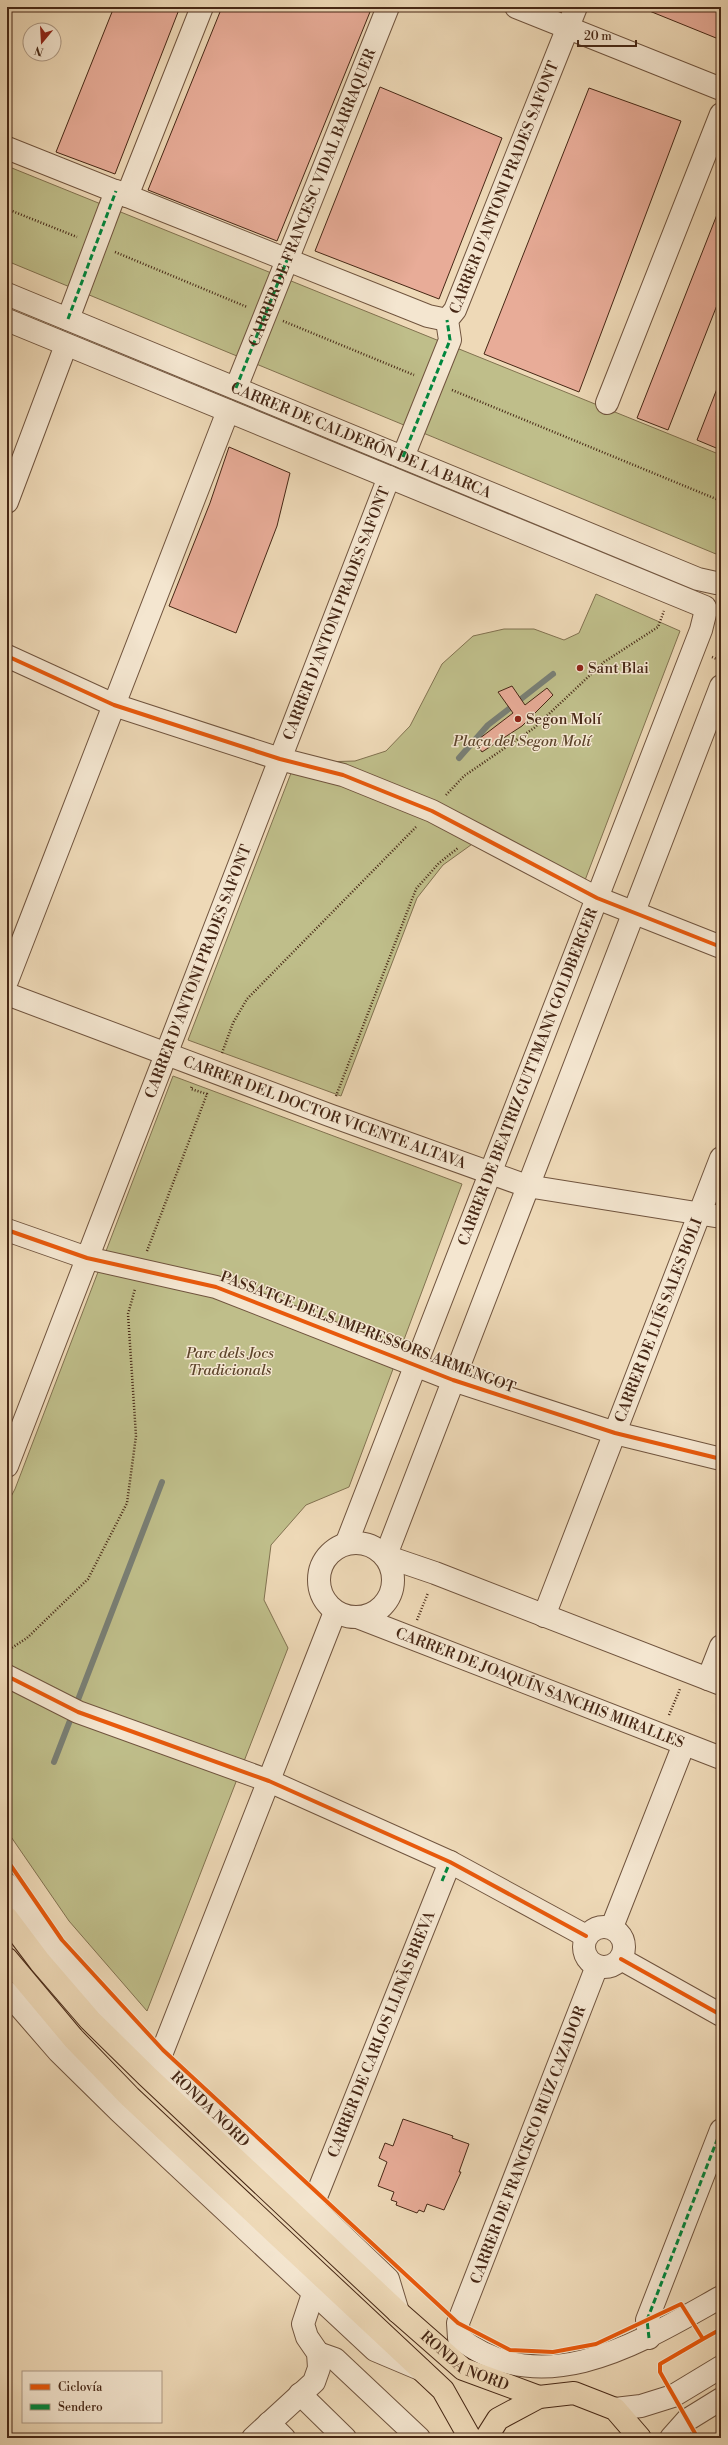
<svg xmlns="http://www.w3.org/2000/svg" width="728" height="2445" viewBox="0 0 728 2445" font-family="'Libre Bodoni',serif">
	<rect width="100%" height="100%" fill="#eed9b7"/>
	<filter id="stains"><feTurbulence type="fractalNoise" baseFrequency=".005" numOctaves="4"/><feColorMatrix values="0 0 0 0 .2 0 0 0 0 .09 0 0 0 0 .02 0 0 0 .5 -.17"/></filter>
	<radialGradient id="worn" r=".72"><stop offset=".6" stop-color="#630" stop-opacity="0"/><stop offset="1" stop-color="#630" stop-opacity=".3"/></radialGradient>
	<!-- green -->
	<path fill="#bfbe8a" stroke="#827250" d="M7,166L721,455V541L716,554L7,261Z
		M596,594L680,631L579,896L475,842L443,865L417,898L341,1096L188,1040L298,755L321,762L355,761L386,751L410,726L442,664L473,636L504,629H534L564,640L579,633Z
		M173,1076L462,1184L349,1487L306,1505L271,1545L264,1600L288,1648L147,2011L69,1921L7,1831V1504L15,1489Z"/>
	<g fill="none" stroke-linecap="round" stroke-linejoin="round">
		<!-- stream -->
		<path stroke="#797f75" stroke-width="6" d="M521,699L553,674
			M459,758L488,725L510,708
			M54,1762L162,1482"/>
	</g>
	<!-- building -->
	<path fill="#e8ac98" stroke="#462715" d="M114,7H180L115,174L56,152Z
		M222,7H372L277,241L148,190Z
		M642,7H721V40L642,8Z
		M380,87L502,138L439,299L315,251Z
		M589,88L681,121L579,392L484,354Z
		M720,207L721,295L668,430L637,418Z
		M720,381H721V450L697,440Z
		M229,447L290,473L277,526L236,633L169,606L210,503Z
		M512,686L525,705L547,688L553,695L522,726L482,752L475,742L513,713L498,692Z
		M403,2119L453,2136L452,2138L469,2144L459,2172H461L444,2210L427,2204L424,2212L419,2210L417,2213L396,2205L397,2202L391,2200L394,2192L378,2186L387,2162L379,2158L385,2143L393,2146Z"/>
	<g fill="none" stroke-linecap="round" stroke-linejoin="round">
		<defs>
			<g id="minor">
				<path d="M516,7L721,89"/>
				<path d="M7,148L428,316L447,320"/>
				<path d="M127,196L202,7"/>
				<path id="s1" d="M7,294L698,579L716,583"/>
				<path d="M68,319L116,191"/>
				<path d="M7,320L705,607"/>
				<path id="s2" d="M236,388L388,7"/>
				<path d="M607,403L721,114"/>
				<path id="s3" d="M403,457L450,340L447,320L455,310L576,7"/>
				<path d="M7,502L66,345"/>
				<path d="M7,656L114,705L280,759L343,775L432,811L597,898L721,947"/>
				<path d="M7,981L228,411"/>
				<path id="s4" d="M7,994L329,1115L527,1186L721,1217"/>
				<path d="M7,1230L87,1258L216,1287L453,1380L615,1433L721,1459"/>
				<path id="s5" d="M7,1466L389,477"/>
				<path id="s6" d="M347,1542L701,630L706,610"/>
				<circle cx="356" cy="1580" r="37"/>
				<path d="M386,1555L721,686"/>
				<path d="M388,1557L435,1573L721,1684"/>
				<path id="s7" d="M544,1616L721,1158"/>
				<path id="s8" d="M360,1618L721,1758"/>
				<path d="M7,1676L78,1712L269,1781L450,1862L586,1936"/>
				<path d="M708,1679L721,1646"/>
				<path id="s9" d="M7,1884L54,1948L104,2004L159,2060L388,2279L398,2312"/>
				<path d="M612,1927L684,1744"/>
				<circle cx="604" cy="1947" r="20"/>
				<path d="M621,1959L721,2015"/>
				<path d="M597,1966L458,2323L459,2338C544,2404 642,2341 721,2297"/>
				<path d="M7,1992L59,2052L119,2111L375,2350L420,2369"/>
				<path d="M159,2060L335,1612"/>
				<path id="s10" d="M312,2207L450,1862"/>
				<path d="M649,2338L647,2320L721,2130"/>
				<path d="M318,2353L335,2359L419,2438"/>
				<path d="M300,2394L345,2438"/>
				<path d="M615,2409L641,2406L673,2396L721,2367"/>
				<path d="M269,2423L284,2438"/>
				<path d="M253,2438L314,2382L319,2368L318,2353L307,2337L303,2324L313,2294"/>
				<path d="M671,2438L687,2420L721,2399"/>
			</g>
			<g id="major">
				<path id="s11" d="M7,1918L40,1962L90,2020L147,2076L398,2312L463,2369L539,2397"/>
				<path d="M7,1959L73,2038L130,2097L443,2390L470,2438"/>
				<path d="M486,2438L498,2419L539,2397L574,2393L615,2409L640,2438"/>
			</g>
		</defs>
		<!-- minor casing -->
		<use href="#minor" stroke="#70543e" stroke-width="24"/>
		<!-- major casing -->
		<use href="#major" stroke="#462715" stroke-width="24"/>
		<!-- path -->
		<path stroke="#462715" stroke-width="2.5" stroke-dasharray="1 2" stroke-linecap="butt" d="M7,209L77,237
			M115,252L247,307
			M283,321L414,375
			M452,390L721,501
			M712,657L721,661
			M446,795L464,776L534,728L604,662L658,627L664,611
			M222,1053L233,1023L247,999L416,827
			M336,1096L416,889L439,863L458,848
			M147,1251L207,1094L191,1089L192,1085
			M417,1620L428,1593
			M7,1651L27,1638L88,1579L127,1503L136,1436L128,1314L135,1289
			M669,1715L680,1689"/>
		<!-- minor -->
		<use href="#minor" stroke="#f4e6d0" stroke-width="22"/>
		<!-- major -->
		<use href="#major" stroke="#eed9b7" stroke-width="22"/>
		<!-- quiet -->
		<path stroke="#00873e" stroke-width="3" stroke-dasharray="6 3" stroke-linecap="butt" d="M68,319L116,191
			M236,388L287,260
			M403,457L450,340L447,320
			M442,1881L450,1862
			M649,2338L647,2320L721,2130"/>
		<defs>
			<path id="cycleway" d="M7,656L114,705L280,759L343,775L432,811L597,898L721,947
				M7,1230L87,1258L216,1287L453,1380L615,1433L721,1459
				M7,1676L78,1712L269,1781L450,1862L586,1936
				M7,1860L62,1940L163,2050L458,2323L510,2350L553,2352L596,2344L681,2304L703,2339L721,2329
				M621,1959L721,2015
				M694,2438L696,2435L660,2372V2364L703,2339"/>
		</defs>
		<!-- cycleway casing -->
		<use href="#cycleway" stroke="#f4e6d0" stroke-width="6"/>
		<!-- cycleway -->
		<use href="#cycleway" stroke="#e8590c" stroke-width="4"/>
	</g>
	<!-- markers -->
	<g fill="#8f2418" stroke="#f4e6d0" stroke-width="1.5">
		<circle cx="580" cy="668" r="4"/>
		<circle cx="518" cy="719" r="4"/>
	</g>
	<g text-anchor="middle" stroke-width="3" stroke-linejoin="round" paint-order="stroke">
		<!-- street labels -->
		<g font-size="15" fill="#462715" stroke="#f4e6d0">
			<text dy="5" stroke="none"><textPath href="#s3" startOffset="291">CARRER D'ANTONI PRADES SAFONT</textPath></text>
			<text dy="5" stroke="none"><textPath href="#s2" startOffset="205">CARRER DE FRANCESC VIDAL BARRAQUER</textPath></text>
			<text dy="5" stroke="none"><textPath href="#s1" startOffset="383">CARRER DE CALDERÓN DE LA BARCA</textPath></text>
			<text dy="5" stroke="none"><textPath href="#s5" startOffset="914">CARRER D'ANTONI PRADES SAFONT</textPath></text>
			<text dy="5" stroke="none"><textPath href="#s5" startOffset="530">CARRER D'ANTONI PRADES SAFONT</textPath></text>
			<text dy="5" stroke="none"><textPath href="#s6" startOffset="499">CARRER DE BEATRIZ GUTTMANN GOLDBERGER</textPath></text>
			<text dy="5" stroke="none"><textPath href="#s4" startOffset="339">CARRER DEL DOCTOR VICENTE ALTAVA</textPath></text>
			<text dy="5" stroke="none"><textPath href="#s7" startOffset="317">CARRER DE LUÍS SALES BOLI</textPath></text>
			<text transform="translate(368 1332) rotate(21)" y="5">PASSATGE DELS IMPRESSORS ARMENGOT</text>
			<text dy="5" stroke="none"><textPath href="#s8" startOffset="193">CARRER DE JOAQUÍN SANCHIS MIRALLES</textPath></text>
			<text dy="5" stroke="none"><textPath href="#s10" startOffset="186">CARRER DE CARLOS LLINÀS BREVA</textPath></text>
			<text dy="5" stroke="none"><textPath href="#s9" startOffset="304">RONDA NORD</textPath></text>
			<text transform="translate(528 2145) rotate(-69)" y="5">CARRER DE FRANCISCO RUIZ CAZADOR</text>
			<text dy="5" stroke="none"><textPath href="#s11" startOffset="640">RONDA NORD</textPath></text>
		</g>
		<!-- poi labels -->
		<g font-size="15" fill="#462715" stroke="#f4e6d0" text-anchor="start">
			<text x="588" y="673">Sant Blai</text>
			<text x="526" y="724">Segon Molí</text>
		</g>
		<!-- park labels -->
		<g font-size="15" font-style="italic" fill="#5e452c" stroke="#f4e6d0">
			<text x="522" y="746">Plaça del Segon Molí</text>
			<text x="230" y="1358">Parc dels Jocs<tspan x="230" dy="17">Tradicionals</tspan></text>
		</g>
	</g>
	<!-- margin -->
	<rect width="728" height="2445" fill="none" stroke="#eed9b7" stroke-width="24"/>
	<rect x="8" y="8" width="712" height="2429" fill="none" stroke="#462715" stroke-width="2"/>
	<rect x="12" y="12" width="704" height="2421" fill="none" stroke="#462715"/>
	<!-- legend -->
	<rect x="22" y="2371" width="140" height="52" fill="#f4e6d0" stroke="#ae9a85"/>
	<rect x="30" y="2384" width="20" height="6" fill="#e8590c" stroke="#ae9a85"/>
	<text x="58" y="2391" font-size="12" fill="#462715">Ciclovía</text>
	<rect x="30" y="2404" width="20" height="6" fill="#00873e" stroke="#ae9a85"/>
	<text x="58" y="2411" font-size="12" fill="#462715">Sendero</text>
	<!-- north arrow -->
	<g transform="translate(42 42) rotate(198)"><circle r="19" fill="#f4e6d0" stroke="#ae9a85"/>
	<path d="M0-3L7 15L0 10L-7 15Z" fill="#8f2418"/>
	<text y="-6" font-size="11" font-weight="bold" text-anchor="middle" fill="#462715">N</text>
	</g>
	<!-- scale -->
	<path d="M578 40v6h58v-6" fill="none" stroke="#462715" stroke-width="2"/>
	<text x="584" y="40" font-size="12" fill="#462715" stroke="#f4e6d0" stroke-width="3" paint-order="stroke">20 m</text>
	<rect width="100%" height="100%" filter="url(#stains)"/>
	<rect width="100%" height="100%" fill="url(#worn)"/>
</svg>
